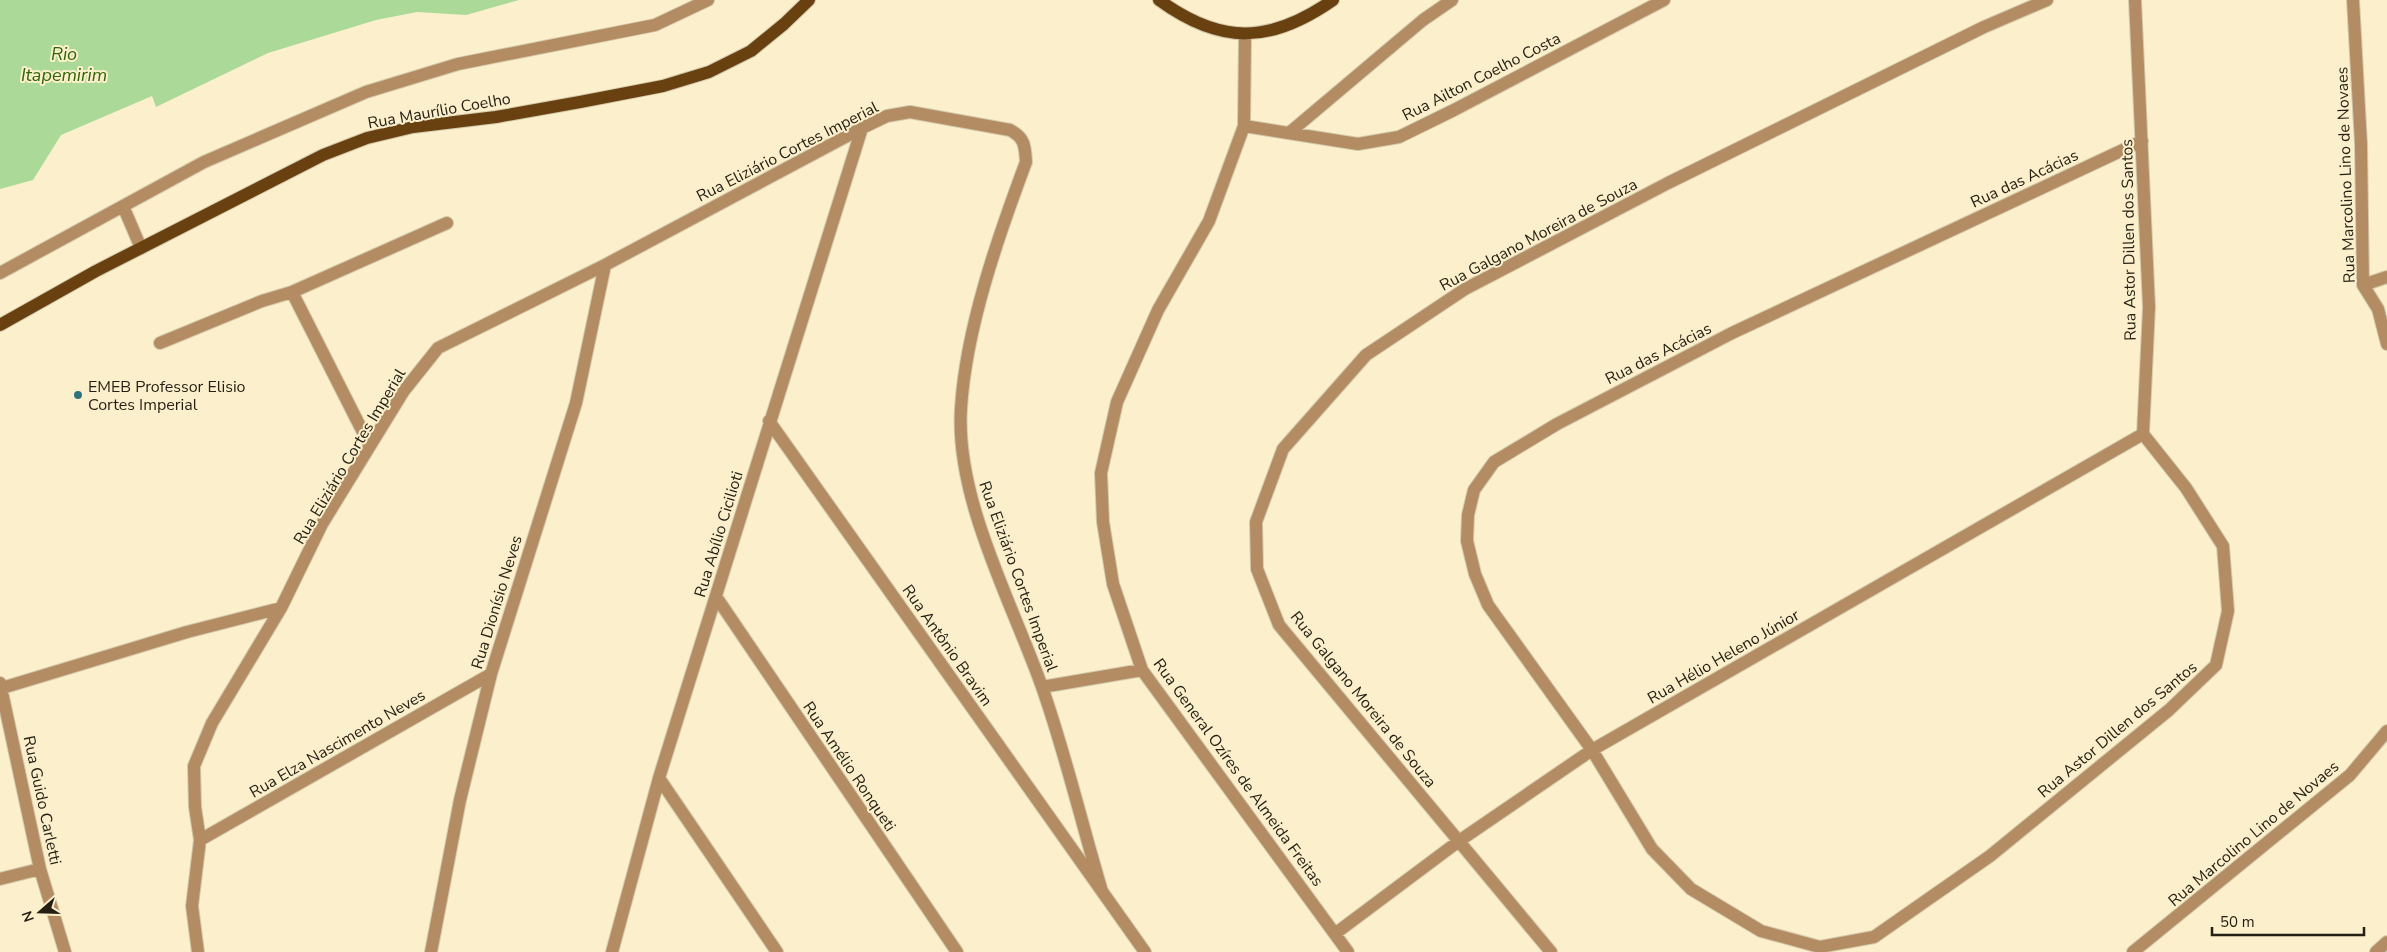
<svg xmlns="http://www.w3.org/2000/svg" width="2387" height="952" viewBox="0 0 2387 952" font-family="'Nunito Sans',sans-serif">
	<rect width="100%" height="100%" fill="#fbefcc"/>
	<!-- water -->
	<path fill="#abd997" d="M0,0H519L466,15L417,12L376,20L268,53L156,107L152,96L61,135L33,180L0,189Z"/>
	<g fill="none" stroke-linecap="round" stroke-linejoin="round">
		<defs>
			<path id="minor" d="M2135,0L2149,307L2143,434L2186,488L2223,546L2228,611L2216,665L2169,710L1990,856L1874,937L1820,947L1761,931L1691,889L1652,849L1592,750L1488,605L1475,574L1467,541L1468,515L1474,490L1494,462L1557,424L1732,333L2142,141
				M2353,0L2361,144L2363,285L2378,309L2387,344
				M1245,35L1244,126L1209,221L1158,310L1117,402L1101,473L1103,522L1113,584L1142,670L1348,952
				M1244,126L1358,144L1399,137L1454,110L1664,0
				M1289,133L1423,20L1452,0
				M123,206L141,248
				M0,273L204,162L366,92L458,64L655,25L708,0
				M2363,285L2387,277
				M292,292L370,446
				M160,343L262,301L292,292L447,223
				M769,421L1145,952
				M717,598L957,952
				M0,683L40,869L65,952
				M1042,687L1142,670
				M2,688L187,632L281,608
				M659,778L777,952
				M200,840L491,674
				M0,879L40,869
				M1336,933L1459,841L1592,750L2143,434
				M198,952L192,906L200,840L195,807L194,766L212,723L281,608L322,524L403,392L438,348L605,265L862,128L887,116L910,112L1010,130C1025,138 1025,146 1026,162C998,237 966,328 961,408C955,499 1012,602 1042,687C1065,752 1081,821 1101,888
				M431,952L460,800L491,674L576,403L605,265
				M612,952L659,778L862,128
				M1551,952L1279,625L1257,569L1256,522L1283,449L1366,355L1465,289L1668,183L1984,27L2047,0
				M2133,952L2350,775L2387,731
				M2376,952L2387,942"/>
			<path id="major" d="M1159,0C1221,45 1270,44 1333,0
				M0,325L96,271L323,155L367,138L413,127L496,117L580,102L663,86L709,72L751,51L784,24L809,0"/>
		</defs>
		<!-- minor casing -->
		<use href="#minor" stroke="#d4caab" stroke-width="14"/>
		<!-- major casing -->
		<use href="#major" stroke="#d4caab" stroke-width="14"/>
		<!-- minor -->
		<use href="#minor" stroke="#b38c64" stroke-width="12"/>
		<!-- major -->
		<use href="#major" stroke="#694110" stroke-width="12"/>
	</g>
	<!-- markers -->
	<circle fill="#2c757d" stroke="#fbefcc" stroke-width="2" cx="78" cy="395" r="5"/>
	<g text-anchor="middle" stroke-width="4" stroke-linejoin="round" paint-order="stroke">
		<!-- street labels -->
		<g font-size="16" fill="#241f12" stroke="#fbefcc">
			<text transform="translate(1481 76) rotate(-27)" y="6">Rua Ailton Coelho Costa</text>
			<text transform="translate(439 110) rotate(-10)" y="6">Rua Maurílio Coelho</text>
			<text transform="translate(787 151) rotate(-27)" y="6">Rua Eliziário Cortes Imperial</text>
			<text transform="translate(2345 175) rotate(-92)" y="6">Rua Marcolino Lino de Novaes</text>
			<text transform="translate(2024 178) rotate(-25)" y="6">Rua das Acácias</text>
			<text transform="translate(1538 234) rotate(-28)" y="6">Rua Galgano Moreira de Souza</text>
			<text transform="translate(2128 240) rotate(-91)" y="6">Rua Astor Dillen dos Santos</text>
			<text transform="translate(1658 353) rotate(-27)" y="6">Rua das Acácias</text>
			<text transform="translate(349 456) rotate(-59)" y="6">Rua Eliziário Cortes Imperial</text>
			<text transform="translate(718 534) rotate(-73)" y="6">Rua Abílio Cicilioti</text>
			<text transform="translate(1019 576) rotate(70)" y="6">Rua Eliziário Cortes Imperial</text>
			<text transform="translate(496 602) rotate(-73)" y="6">Rua Dionísio Neves</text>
			<text transform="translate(948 645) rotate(55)" y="6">Rua Antônio Bravim</text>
			<text transform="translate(1723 656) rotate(-30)" y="6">Rua Hélio Heleno Júnior</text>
			<text transform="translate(1364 699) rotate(51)" y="6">Rua Galgano Moreira de Souza</text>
			<text transform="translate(2117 729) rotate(-40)" y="6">Rua Astor Dillen dos Santos</text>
			<text transform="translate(337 743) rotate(-30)" y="6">Rua Elza Nascimento Neves</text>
			<text transform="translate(850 766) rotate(56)" y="6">Rua Amélio Ronqueti</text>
			<text transform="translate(1239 772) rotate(54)" y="6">Rua General Ozíres de Almeida Freitas</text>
			<text transform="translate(43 800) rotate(78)" y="6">Rua Guido Carletti</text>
			<text transform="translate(2253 833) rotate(-40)" y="6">Rua Marcolino Lino de Novaes</text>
		</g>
		<!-- poi labels -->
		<g font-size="16" fill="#241f12" stroke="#fbefcc" text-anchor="start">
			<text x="88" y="392">EMEB Professor Elisio<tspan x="88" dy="18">Cortes Imperial</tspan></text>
		</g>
		<!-- water labels -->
		<g font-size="18" font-style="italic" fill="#306607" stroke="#fbefcc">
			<text x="64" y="60">Rio<tspan x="64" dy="21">Itapemirim</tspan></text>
		</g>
	</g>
	<!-- north arrow -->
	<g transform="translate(40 912) rotate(250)" stroke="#fbefcc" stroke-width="4" paint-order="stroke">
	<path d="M0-4L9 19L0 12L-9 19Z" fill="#241f12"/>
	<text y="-8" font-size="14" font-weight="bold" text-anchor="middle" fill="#241f12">N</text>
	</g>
	<!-- scale -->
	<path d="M2212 927v8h152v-8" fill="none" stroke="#241f12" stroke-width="2.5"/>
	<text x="2220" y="927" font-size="15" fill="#241f12" stroke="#fbefcc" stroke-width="4" paint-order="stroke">50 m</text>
</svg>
